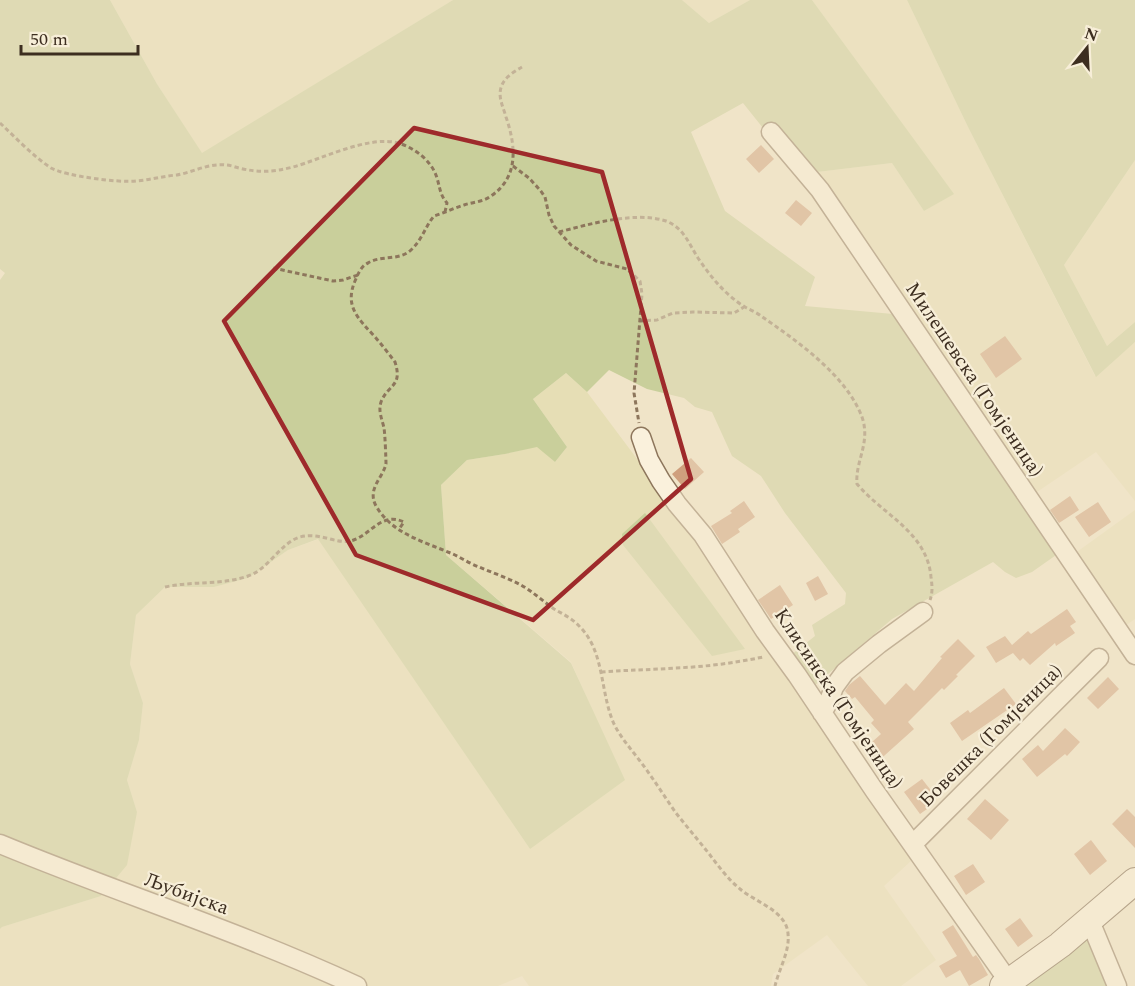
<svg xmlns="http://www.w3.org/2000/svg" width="1135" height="986" viewBox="0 0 1135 986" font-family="Spectral,serif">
	<rect width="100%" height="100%" fill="#f0e4c8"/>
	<!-- farmland -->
	<path fill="#e6deb5" d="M110,0H453L202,154L157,84Z
		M682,0H750L709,23Z
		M812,0H907L969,129L1095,376L1135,342V501L1096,452L1031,496L800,174L892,163L924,211L953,194Z
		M1135,160V322L1107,346L1064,265Z
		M566,373L587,392L664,495L913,859L884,886L936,960L901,986H868L827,935L773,974L771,986H529L522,976L498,986H0V929L2,927L101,896L137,812L127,780L139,740L143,703L130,664L136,615L165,587H214L248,578L288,550L319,539L530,849L591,707L571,662L446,555L441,485L467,460L505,454L537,446L555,462L567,447L533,399Z
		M1135,510V619L1122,628L1074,554Z"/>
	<!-- green -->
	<path fill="#c9cf9b" d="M0,0H110L157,84L202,153L453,0H682L709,23L750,0H812L954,194L924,211L892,163L800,174L743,103L691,132L725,211L815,277L805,306L893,314L1059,553L1032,572L1016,578L1005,572L993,562L892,619L814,686L791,655L815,636L812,625L845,604L846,593L785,513L761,476L732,456L712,412L695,407L684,398L647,389L609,370L587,392L566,373L533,399L567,447L555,462L537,447L505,454L467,460L441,485L446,555L571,663L625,780L530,849L318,539L288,550L248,578L214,587H165L136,615L130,664L143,703L139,740L127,780L137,812L127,865L101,896L2,927L0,929V280L5,273L0,269Z
		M907,0H1135V160L1064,265L1107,346L1135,322V342L1096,377L969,129Z
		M645,513L745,649L712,656L623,545L622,534Z
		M1088,933L1111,986H1021Z"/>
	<!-- building -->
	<path fill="#cf9f7d" d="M761,145L774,159L759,173L746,159Z
		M796,200L812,213L801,226L785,213Z
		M1005,336L1022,359L996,378L980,354Z
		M691,458L704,472L685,489L672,474Z
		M1070,496L1079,510L1059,523L1050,510Z
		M744,501L755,517L738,529L740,532L722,544L711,526L732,513L730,511Z
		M1098,502L1111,522L1089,537L1075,517Z
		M818,576L828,594L815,601L806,583Z
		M780,585L793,605L771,619L758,600Z
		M1067,609L1076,622L1070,626L1075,633L1056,646L1055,643L1030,665L1023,658L1020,661L1013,653L996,663L986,647L1005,636L1012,645L1028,631L1031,634Z
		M958,639L975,656L956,675L958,676L944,690L942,688L908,722L914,729L875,764L863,750L881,734L871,723L874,720L855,697L852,699L845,691L849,685L860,676L885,705L906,683L914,691L942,658L940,657Z
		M1108,677L1119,689L1098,709L1087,698Z
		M1004,688L1016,704L962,741L950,723L968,710L970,713Z
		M1065,728L1080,742L1067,756L1065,754L1037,777L1022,759L1038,745L1043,751Z
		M922,779L933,793L928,796L934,804L920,814L904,792Z
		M985,799L1009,820L991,840L967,819Z
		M1127,809L1135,817V848L1112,824Z
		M1091,840L1107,861L1090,875L1074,854Z
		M973,864L985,882L966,895L954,876Z
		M1020,918L1033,936L1018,947L1005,929Z
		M953,925L973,957L976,955L979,959L988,975L969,986L960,970L946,978L939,966L957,956L942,932Z"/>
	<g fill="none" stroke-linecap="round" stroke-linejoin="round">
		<defs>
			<path id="street" d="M771,132L820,190L1135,655
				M641,437L649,460L661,481L677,504L703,535L765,631L797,675L874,790L1009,982
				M822,713L829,701L834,687L845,672L879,644L923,612
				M0,844C118,893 241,932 357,986
				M913,844L1099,658
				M1090,921L1117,986"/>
			<path id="secondary" d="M1003,986L1060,945L1135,881"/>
		</defs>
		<!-- street casing -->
		<use href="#street" stroke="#8d765c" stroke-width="21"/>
		<!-- secondary casing -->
		<use href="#secondary" stroke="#6f573f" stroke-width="28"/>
		<!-- path -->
		<path stroke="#8d765c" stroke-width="3" stroke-dasharray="4.5 3" stroke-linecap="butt" d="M522,67C515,71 505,77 502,85C497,96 503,106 506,117C516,146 519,177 491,196C483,202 473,202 464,205C454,208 444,213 434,216C425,227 422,240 411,250C399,261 381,255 368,263C361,266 358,274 355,281C344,307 359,319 375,337C382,345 389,354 395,362C403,387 388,384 381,402C378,411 382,419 384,428C385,433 386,460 386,464C382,479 367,489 376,506C393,535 426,542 455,555C463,559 471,564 479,567C493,573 508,578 521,585C533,592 543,601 554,609C563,614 573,619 580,627C605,652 600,693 614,724C621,738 631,749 640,761C653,778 664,796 676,813C687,827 699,841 710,855C719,867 729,880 740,889C755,902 787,911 788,934C790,951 779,969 775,986
			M0,123C16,138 33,156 51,168C65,176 119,183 136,181C150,180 163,176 177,175C193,172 209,163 226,165C230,165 235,167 239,168C259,173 273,172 293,167C322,159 369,135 398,143C415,148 432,161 437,178C440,188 440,195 447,203L445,212
			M513,166L529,178L540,190L545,197L549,215L554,226L571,245L596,261L627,269L640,281L642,294L634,393L639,423
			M559,232C589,224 636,211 666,221C684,228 689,244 698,258C704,267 710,275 717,283C725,292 735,301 745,307C750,310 756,312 761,316C797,341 846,375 862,417C871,443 855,461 857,484C883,515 927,532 931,577C932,585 933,592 930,600
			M273,268L333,281L343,280L358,275
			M639,321L657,320L673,313L693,312L734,313L744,307
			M165,587C192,581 223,585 248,576C268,570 280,543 300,537C320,532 335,544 350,541C370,537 380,511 404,522L399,529
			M601,672C626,670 650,670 675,668C703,667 735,663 763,657"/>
		<!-- street -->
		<use href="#street" stroke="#faf1dc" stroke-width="18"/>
		<!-- secondary -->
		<use href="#secondary" stroke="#faf1dc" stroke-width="26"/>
	</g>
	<!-- marked area -->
	<path d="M0 0H1135V986H0ZM414,128L602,172L691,479L533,620L356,555L224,321Z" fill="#f0e4c8" fill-opacity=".55" fill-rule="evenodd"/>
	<path fill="none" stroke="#9e2a2b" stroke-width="4.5" stroke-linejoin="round" d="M414,128L602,172L691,479L533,620L356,555L224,321Z"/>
	<g text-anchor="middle" stroke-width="4.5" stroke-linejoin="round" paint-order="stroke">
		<!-- street labels -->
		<g font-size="20" fill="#3d2e20" stroke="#f7eed8">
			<text transform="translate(975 379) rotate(56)" y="7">Милешевска (Гомјеница)</text>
			<text transform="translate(839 698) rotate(56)" y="7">Клисинска (Гомјеница)</text>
			<text transform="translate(990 735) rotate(-45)" y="7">Бовешка (Гомјеница)</text>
			<text transform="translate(187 893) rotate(20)" y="7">Љубијска</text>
		</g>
	</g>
	<!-- north arrow -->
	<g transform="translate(1087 48) rotate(18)" stroke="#f7eed8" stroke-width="4.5" paint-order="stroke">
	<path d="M0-4.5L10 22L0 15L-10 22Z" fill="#3d2e20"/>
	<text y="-9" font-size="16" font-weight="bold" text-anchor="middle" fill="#3d2e20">N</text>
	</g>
	<!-- scale -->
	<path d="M21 45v9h117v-9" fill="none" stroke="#3d2e20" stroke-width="3"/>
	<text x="30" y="45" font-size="18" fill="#3d2e20" stroke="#f7eed8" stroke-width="4.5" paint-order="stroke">50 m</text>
</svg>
